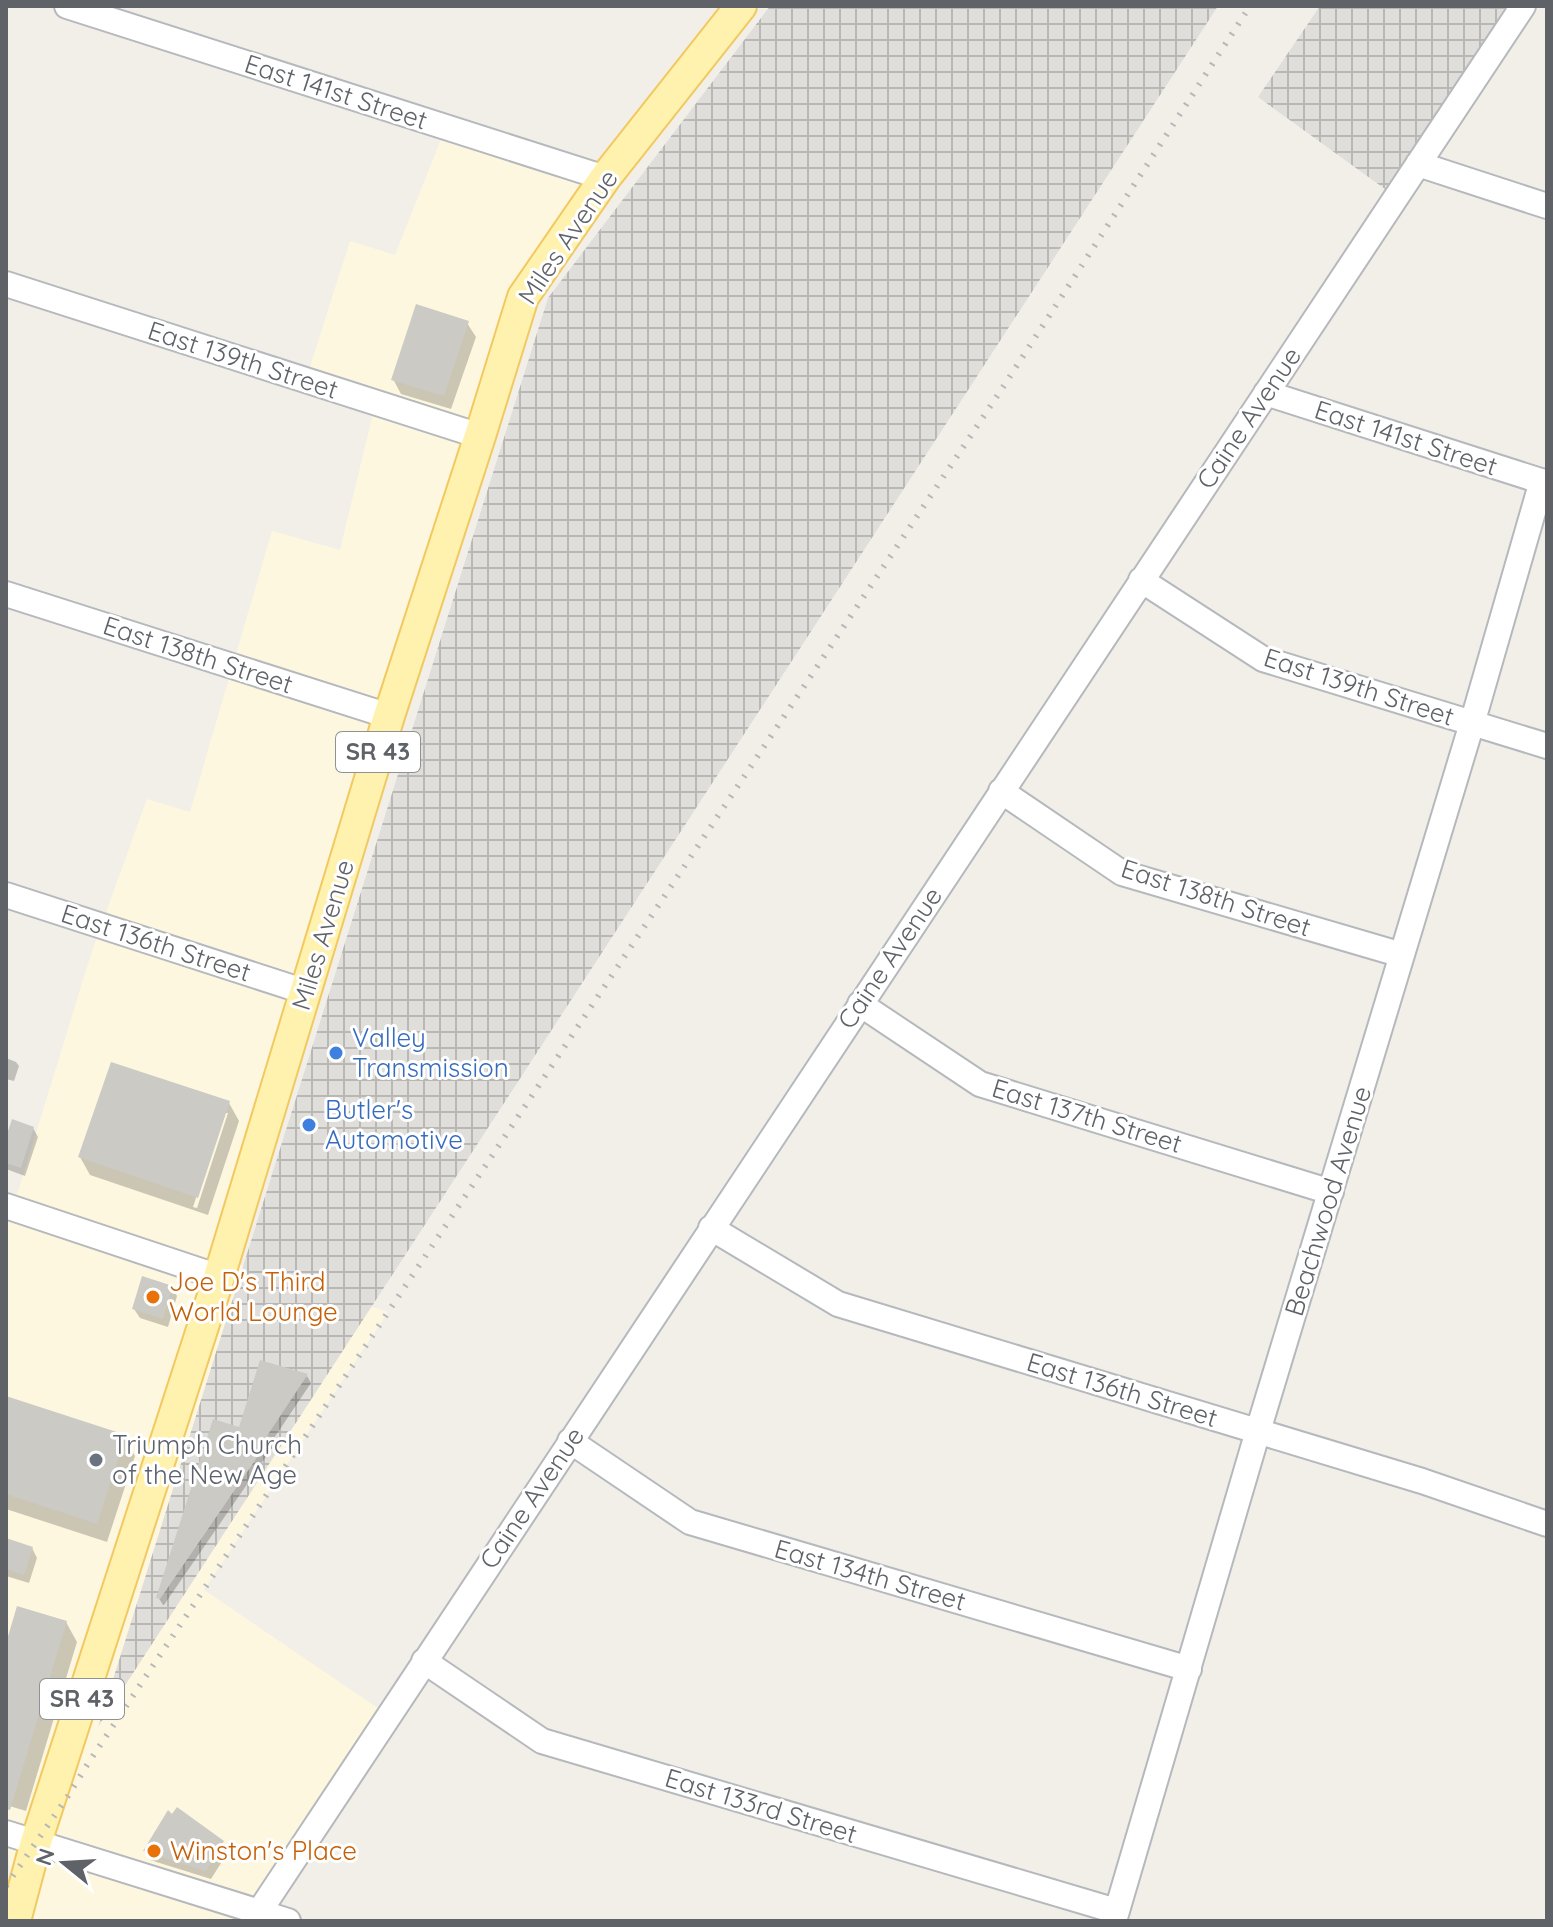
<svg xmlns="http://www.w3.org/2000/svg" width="1553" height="1927" viewBox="0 0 1553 1927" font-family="Quicksand,sans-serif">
	<defs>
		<pattern id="industrial-grid" width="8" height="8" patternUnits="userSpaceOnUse" patternTransform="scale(2)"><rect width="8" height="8" fill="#e0deda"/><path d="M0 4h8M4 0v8" fill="none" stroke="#b9b8b5"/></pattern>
	</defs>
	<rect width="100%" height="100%" fill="#f1efe8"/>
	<!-- commercial -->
	<path fill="#fef7e0" d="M446,127L605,178L523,297L225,1260L388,1312L204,1590L388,1715L259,1911L273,1921H15L6,1833V1206L13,1208L92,951L147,799L190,812L272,531L340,550L373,414L303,389L350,241L395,255Z"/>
	<!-- industrial -->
	<path fill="url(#industrial-grid)" d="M770,6H1218L98,1727L548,298Z
		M1320,6H1523L1396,197L1258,97Z"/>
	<!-- shadow -->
	<path fill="#0003" fill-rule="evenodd" d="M467,323L476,337L451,409L401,394L393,379Z
		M6,1058L16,1062L19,1066L14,1081L6,1079Z
		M229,1103L239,1121L208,1215L90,1175L80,1157ZM224,1113H228L197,1208L193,1207Z
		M33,1128L38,1137L25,1176L6,1169V1143Z
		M172,1287L177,1296L168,1327L140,1318L134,1309Z
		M307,1376L311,1383L272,1441L274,1445L164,1605H163L158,1597L240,1429Z
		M6,1398L124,1437L135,1456L107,1542L6,1509Z
		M6,1540L32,1548L37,1558L29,1583L6,1576Z
		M66,1622L77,1642L26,1811L6,1805V1650Z
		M223,1843L228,1852L211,1879L150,1860L145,1851Z"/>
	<!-- building -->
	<path fill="#cccac5" d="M416,304L469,321L444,396L391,380Z
		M111,1062L230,1101L198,1198L78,1157Z
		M12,1119L34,1127L21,1168L6,1163V1137Z
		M142,1276L173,1286L163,1319L132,1309Z
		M260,1360L308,1374L267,1436L271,1437L160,1599L156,1598L213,1419L239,1427Z
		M6,1396L126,1435L97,1524L6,1494Z
		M6,1538L33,1547L24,1575L6,1569Z
		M17,1606L67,1621L10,1810L6,1809V1643Z
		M177,1807L224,1841L206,1871L143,1851L168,1810L172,1814Z"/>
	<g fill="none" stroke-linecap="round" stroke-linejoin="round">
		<defs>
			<path id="minor" d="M67,6L605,178
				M1418,164L1547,206
				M6,284L480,436
				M1266,393L1547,483
				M1141,580L1263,659L1547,746
				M6,594L389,716
				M1001,791L1122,873L1402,955
				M6,895L306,992
				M860,1004L980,1084L1331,1192
				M6,1206L219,1277
				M711,1228L838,1304L1422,1481L1547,1524
				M570,1441L690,1522L1189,1669
				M424,1661L542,1741L1116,1911
				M6,1833L288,1921
				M259,1912L1523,6
				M1114,1921L1258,1431L1476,710L1542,481"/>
			<path id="major" d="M15,1921L36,1842L219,1277L389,716L480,436L523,297L605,178L741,6"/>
		</defs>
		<!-- minor casing -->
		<use href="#minor" stroke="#b5b8bc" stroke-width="28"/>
		<!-- major casing -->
		<use href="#major" stroke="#f2c960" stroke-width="34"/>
		<!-- minor -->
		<use href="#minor" stroke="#fff" stroke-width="24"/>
		<!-- major -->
		<use href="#major" stroke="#fff2af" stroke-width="30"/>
		<!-- rail -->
		<path stroke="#b6b7b8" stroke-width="6" stroke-dasharray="2 10" stroke-linecap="butt" d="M6,1886L68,1796L87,1765L1003,387L1250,6"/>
	</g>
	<!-- markers -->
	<g fill="#3f7fe0" stroke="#fff" stroke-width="3">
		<circle cx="336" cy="1053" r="8"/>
		<circle cx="309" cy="1125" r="8"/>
	</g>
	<g fill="#e8710a" stroke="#fff" stroke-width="3">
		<circle cx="153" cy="1297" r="8"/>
		<circle cx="154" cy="1851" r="8"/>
	</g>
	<circle fill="#6b7280" stroke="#fff" stroke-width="3" cx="96" cy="1460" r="8"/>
	<g text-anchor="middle" stroke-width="6" stroke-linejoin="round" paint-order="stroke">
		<!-- shield labels -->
		<g fill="#fff" stroke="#8f9295" stroke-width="2">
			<rect x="336" y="732" width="84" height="40" rx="6"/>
			<rect x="40" y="1679" width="84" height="40" rx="6"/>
		</g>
		<g font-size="24" font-weight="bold" fill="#5f6368">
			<text x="378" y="760">SR 43</text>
			<text x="82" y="1707">SR 43</text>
		</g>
		<!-- street labels -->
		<g font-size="26" fill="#5f6368" stroke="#fff">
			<text transform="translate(336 92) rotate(18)" y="9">East 141st Street</text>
			<text transform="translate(568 237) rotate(-56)" y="9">Miles Avenue</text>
			<text transform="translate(243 360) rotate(18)" y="9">East 139th Street</text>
			<text transform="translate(1249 418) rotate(-56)" y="9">Caine Avenue</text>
			<text transform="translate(1406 438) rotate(18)" y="9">East 141st Street</text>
			<text transform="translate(198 655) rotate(18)" y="9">East 138th Street</text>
			<text transform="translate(1359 687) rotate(18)" y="9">East 139th Street</text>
			<text transform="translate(1216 898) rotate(18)" y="9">East 138th Street</text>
			<text transform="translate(323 935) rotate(-73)" y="9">Miles Avenue</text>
			<text transform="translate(156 943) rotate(18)" y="9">East 136th Street</text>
			<text transform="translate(890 958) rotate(-56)" y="9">Caine Avenue</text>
			<text transform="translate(1087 1116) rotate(17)" y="9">East 137th Street</text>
			<text transform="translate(1328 1201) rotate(-73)" y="9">Beachwood Avenue</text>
			<text transform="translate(1122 1390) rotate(17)" y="9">East 136th Street</text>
			<text transform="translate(532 1498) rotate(-56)" y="9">Caine Avenue</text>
			<text transform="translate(870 1575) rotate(16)" y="9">East 134th Street</text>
			<text transform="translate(761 1806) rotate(17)" y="9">East 133rd Street</text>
		</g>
		<!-- shop labels -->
		<g font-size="26" fill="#366cbe" stroke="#fff" text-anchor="start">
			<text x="352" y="1047">Valley<tspan x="352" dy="30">Transmission</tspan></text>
			<text x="325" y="1119">Butler's<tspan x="325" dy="30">Automotive</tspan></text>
		</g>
		<!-- food labels -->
		<g font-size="26" fill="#c56008" stroke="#fff" text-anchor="start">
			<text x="169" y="1291">Joe D's Third<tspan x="169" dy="30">World Lounge</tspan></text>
			<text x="170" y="1860">Winston's Place</text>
		</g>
		<!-- worship labels -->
		<g font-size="26" fill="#5b616d" stroke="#fff" text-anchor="start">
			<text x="112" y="1454">Triumph Church<tspan x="112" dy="30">of the New Age</tspan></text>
		</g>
	</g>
	<!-- border -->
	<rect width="1553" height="1927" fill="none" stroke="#5f6368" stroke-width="16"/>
	<!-- north arrow -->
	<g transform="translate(64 1863) rotate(288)" stroke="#ffffff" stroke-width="6" paint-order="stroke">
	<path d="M0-6L14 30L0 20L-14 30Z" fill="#5f6368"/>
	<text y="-12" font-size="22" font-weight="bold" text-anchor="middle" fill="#5f6368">N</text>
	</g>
</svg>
